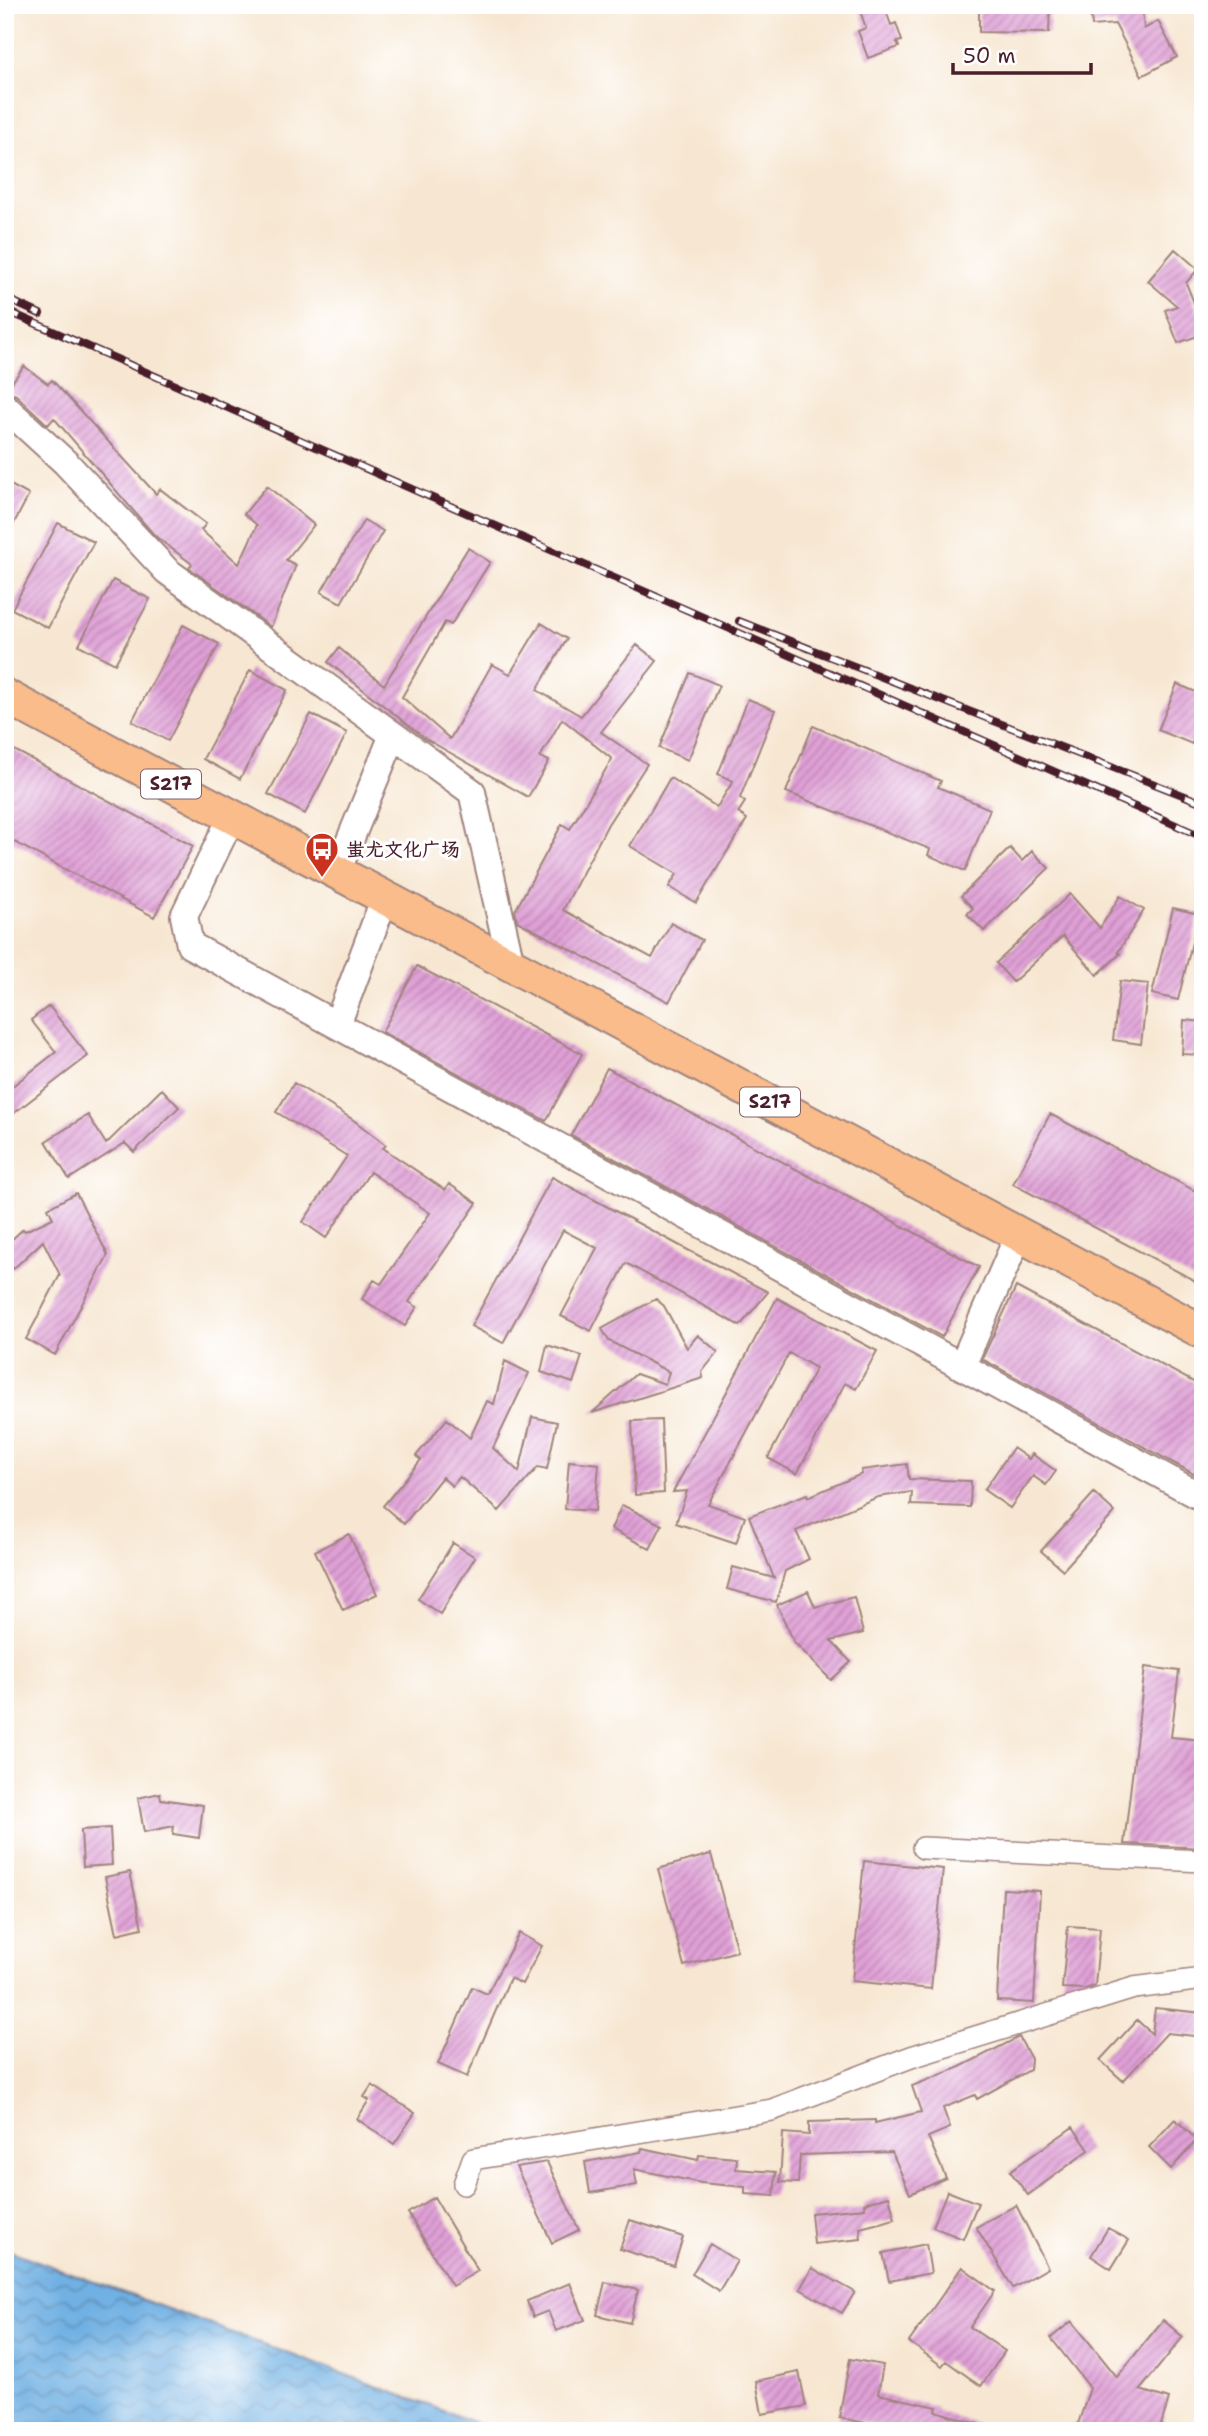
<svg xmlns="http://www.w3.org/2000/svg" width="1208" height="2436" viewBox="0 0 1208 2436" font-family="'Shantell Sans','LXGW WenKai TC',sans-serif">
	<defs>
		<pattern id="water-waves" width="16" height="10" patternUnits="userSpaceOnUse" patternTransform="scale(1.75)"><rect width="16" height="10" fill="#70b0e3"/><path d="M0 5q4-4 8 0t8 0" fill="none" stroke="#5e8fb8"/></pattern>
		<pattern id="building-hatch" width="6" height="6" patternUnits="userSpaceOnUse" patternTransform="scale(1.75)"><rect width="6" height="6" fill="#e0a0d7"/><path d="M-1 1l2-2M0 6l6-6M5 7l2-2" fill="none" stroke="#b882af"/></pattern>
	</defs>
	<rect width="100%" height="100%" fill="#fff"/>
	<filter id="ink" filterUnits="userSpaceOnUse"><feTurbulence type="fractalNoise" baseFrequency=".0143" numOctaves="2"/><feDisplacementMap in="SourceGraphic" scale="14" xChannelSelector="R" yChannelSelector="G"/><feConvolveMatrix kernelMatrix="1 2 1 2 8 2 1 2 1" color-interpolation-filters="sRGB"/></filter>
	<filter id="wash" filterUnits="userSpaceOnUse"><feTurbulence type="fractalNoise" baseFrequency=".00686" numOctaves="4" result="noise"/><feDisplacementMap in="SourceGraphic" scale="28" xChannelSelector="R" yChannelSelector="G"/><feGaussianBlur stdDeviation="1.57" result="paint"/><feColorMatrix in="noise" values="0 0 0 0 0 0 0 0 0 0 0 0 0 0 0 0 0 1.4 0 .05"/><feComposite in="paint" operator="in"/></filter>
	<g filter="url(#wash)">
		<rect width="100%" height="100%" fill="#f7e7d2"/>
		<!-- water -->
		<path fill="url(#water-waves)" stroke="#5d6887" stroke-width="2" d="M5,2249L498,2431H5Z"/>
		<g id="blocks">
			<!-- building -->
			<path fill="url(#building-hatch)" d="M858,5H884L891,25L896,23L902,41L897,42L899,47L868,58L858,31L866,28Z
				M979,5H1050L1049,33L979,32Z
				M1090,5H1142L1144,29L1158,21L1177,57L1142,76L1115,24L1092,26Z
				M1175,249L1198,269L1186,283L1203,325V334L1178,343L1165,310L1177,306L1148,281Z
				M24,366L48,384L52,380L156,494L160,489L206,524L201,530L239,564L257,525L244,514L267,486L314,525L286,560L296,565L271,627L189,568L192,564L155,536L54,418L48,425L16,395L5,392Z
				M5,482L29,495L5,540Z
				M364,520L383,531L341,603L321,592Z
				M58,523L94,542L48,628L12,609Z
				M468,548L490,562L451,625L445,622L402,697L450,739L492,664L510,674L541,623L567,639L537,690L581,716L637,645L657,661L601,732L647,764L608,824L563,910L652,958L671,923L702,940L669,1002L517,921L515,911L562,824L570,829L612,759L562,719L540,757L549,761L528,797L426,739L328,662L339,648L384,685Z
				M113,580L150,599L115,664L79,645Z
				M183,625L219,644L168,741L132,721Z
				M250,670L287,690L240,779L203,759Z
				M690,673L719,685L688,760L659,748Z
				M1177,684L1203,695V718L1192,744L1158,730Z
				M748,699L775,710L740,798L745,802L738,813L747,819L696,903L669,887L677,874L630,846L670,778L717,807L733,781L718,774Z
				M311,714L347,733L305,814L268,794Z
				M813,726L941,781L938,787L990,809L965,871L928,855L930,849L786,792Z
				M5,745L193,846L154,917L5,837Z
				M1010,848L1022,861L1032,851L1049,868L984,931L967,914L973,908L961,896Z
				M1070,894L1100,928L1120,896L1144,910L1118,952L1120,954L1097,975L1063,936L1013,982L996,963Z
				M1173,908L1199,914L1178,1000L1152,994Z
				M417,966L582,1054L546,1121L382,1032Z
				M1120,981L1148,984L1141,1044L1113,1040Z
				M49,1006L88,1056L5,1120V1092L56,1052L31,1020Z
				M1184,1020L1203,1022V1055L1182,1054Z
				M607,1068L979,1267L942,1337L571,1135Z
				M294,1083L352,1119L386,1145L383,1148L445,1190L449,1184L477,1203L409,1302L417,1307L405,1326L362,1299L374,1280L381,1284L430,1213L370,1172L326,1238L303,1222L347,1156L276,1112Z
				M162,1089L179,1107L134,1152L125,1143L69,1179L46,1141L88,1115L106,1144Z
				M1050,1114L1203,1195V1285L1013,1184Z
				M552,1177L686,1249L768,1292L740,1326L626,1263L591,1331L561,1316L597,1248L563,1230L503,1343L471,1326Z
				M76,1193L108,1255L55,1355L26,1339L60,1275L43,1241L13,1269L5,1261V1246L23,1229L25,1231L53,1218L48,1208Z
				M1016,1287L1203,1387V1479L982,1359Z
				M777,1298L877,1351L856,1389L845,1383L797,1474L768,1458L816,1368L789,1353L708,1504L745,1517L736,1543L676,1523L687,1491L673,1492Z
				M656,1299L664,1306L687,1348L698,1335L718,1352L702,1372L703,1378L592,1413L636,1374L665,1384L669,1372L609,1341L602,1329Z
				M547,1345L582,1356L573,1383L541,1372Z
				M505,1361L529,1373L493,1448L519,1472L532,1417L557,1422L547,1469L538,1467L499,1511L460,1477L452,1486L442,1477L404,1524L383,1506L421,1460L416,1456L447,1419L470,1438L487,1401L494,1404Z
				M661,1420L664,1493L635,1495L632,1421Z
				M1013,1448L1029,1459L1032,1454L1056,1471L1046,1485L1033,1476L1010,1508L984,1490Z
				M569,1461L599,1464L595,1511L565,1509Z
				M907,1464L909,1479L971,1481L970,1507L911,1505L912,1492L878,1497L796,1531L809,1559L785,1571L776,1602L727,1589L733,1567L774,1578L749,1516L807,1494L808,1497L862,1474L861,1470Z
				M1094,1493L1115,1512L1063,1570L1041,1551Z
				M622,1505L662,1525L650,1549L611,1529Z
				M349,1534L377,1594L343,1610L315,1551Z
				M453,1543L475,1557L440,1614L418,1599Z
				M808,1591L815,1607L854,1597L863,1633L831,1641L851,1662L831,1680L794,1642L777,1605Z
				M1145,1667L1179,1671L1171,1737L1203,1740V1848L1124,1844Z
				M160,1793L161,1799L203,1805L199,1838L173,1834L174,1826L144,1832L138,1798Z
				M110,1828L112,1865L83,1867L81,1830Z
				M711,1854L737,1951L684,1966L658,1869Z
				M864,1861L943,1869L931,1989L852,1981Z
				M130,1872L142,1928L117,1934L105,1877Z
				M1003,1889L1040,1891L1034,2003L997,2001Z
				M1068,1926L1100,1928L1095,1986L1085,1989L1062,1988Z
				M519,1933L542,1946L522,1984L510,1978L467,2077L438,2064L472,1987L487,1994Z
				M1155,2008L1203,2013V2037L1167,2033L1123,2081L1100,2060L1137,2020L1152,2034Z
				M1019,2037L1031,2059L1030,2070L977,2099L975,2095L943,2108L950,2128L928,2137L946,2178L910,2194L892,2152L800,2155L798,2183L780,2182L783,2133L809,2135V2122L875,2120V2123L921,2112L912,2086L960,2067Z
				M372,2085L415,2113L394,2144L357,2119L369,2100L364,2097Z
				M1175,2119L1197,2140L1171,2169L1149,2147Z
				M1073,2127L1089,2150L1028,2195L1010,2171Z
				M642,2148L698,2160L699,2155L737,2158L736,2169L776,2172L774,2196L745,2194V2187L701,2183L634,2169L637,2185L590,2193L585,2162L641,2152Z
				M547,2162L579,2230L552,2243L516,2167Z
				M947,2191L978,2203L963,2239L933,2227Z
				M889,2196L895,2219L860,2228L861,2239L814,2244L811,2213L865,2208L864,2203Z
				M434,2197L478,2271L452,2286L408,2213Z
				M1016,2205L1048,2268L1013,2288L976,2227Z
				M630,2220L683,2237L674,2266L620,2249Z
				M1108,2228L1129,2240L1111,2269L1091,2256Z
				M710,2244L737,2261L719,2291L692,2274Z
				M926,2244L931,2273L889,2281L883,2253Z
				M962,2267L995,2291L970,2327L1005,2351L981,2386L946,2361L942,2366L909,2342Z
				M812,2268L855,2292L842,2313L800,2289Z
				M605,2282L638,2290L630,2323L597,2315Z
				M570,2283L585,2320L556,2331L548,2311L533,2317L527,2301Z
				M1163,2320L1183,2337L1140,2390L1169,2399L1159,2431H1088L1077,2427L1090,2388L1051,2338L1072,2321L1117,2377Z
				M850,2359L883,2365L878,2394L937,2407L936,2411L988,2427V2431H906L839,2418Z
				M799,2372L806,2406L762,2414L756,2381Z"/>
		</g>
	</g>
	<g filter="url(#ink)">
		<use href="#blocks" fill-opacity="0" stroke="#a0837e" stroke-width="2"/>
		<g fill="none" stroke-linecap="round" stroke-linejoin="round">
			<defs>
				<path id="minor" d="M923,1848L1203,1861
					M464,2184L473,2159L772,2110L911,2057L1134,1988L1203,1979"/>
				<path id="tertiary" d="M5,407L66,463L167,571L472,792L511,964
					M232,816L184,916L190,945L1203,1498
					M337,872L393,735
					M337,1025L385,897
					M962,1366L1019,1234"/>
				<path id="primary" d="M5,696L1203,1332"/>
			</defs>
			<!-- minor casing -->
			<use href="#minor" stroke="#a0837e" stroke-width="24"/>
			<!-- tertiary casing -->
			<use href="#tertiary" stroke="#a0837e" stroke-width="30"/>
			<!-- primary casing -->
			<use href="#primary" stroke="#a0837e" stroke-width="37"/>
			<!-- minor -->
			<use href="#minor" stroke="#fff" stroke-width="21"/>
			<!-- tertiary -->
			<use href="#tertiary" stroke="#fff" stroke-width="26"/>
			<!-- primary -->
			<use href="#primary" stroke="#f9bc8a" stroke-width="33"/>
			<defs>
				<path id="rail" d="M5,298L40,314
					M5,310L1203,837
					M739,621L1203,803"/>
			</defs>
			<!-- rail casing -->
			<use href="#rail" stroke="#4a1f2b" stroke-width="8"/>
			<!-- rail -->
			<use href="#rail" stroke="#fff" stroke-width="5" stroke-dasharray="16" stroke-linecap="butt"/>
		</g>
	</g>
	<!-- icons -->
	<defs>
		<symbol id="bus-pin" viewBox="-11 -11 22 30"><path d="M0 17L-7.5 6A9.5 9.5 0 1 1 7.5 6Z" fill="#c8321e" stroke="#fff"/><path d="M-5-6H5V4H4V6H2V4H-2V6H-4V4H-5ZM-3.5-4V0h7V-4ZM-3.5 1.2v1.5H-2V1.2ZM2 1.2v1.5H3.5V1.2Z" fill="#fff"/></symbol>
	</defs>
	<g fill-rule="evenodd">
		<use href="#bus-pin" x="303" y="830" width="38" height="52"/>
	</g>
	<g text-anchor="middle" stroke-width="6" stroke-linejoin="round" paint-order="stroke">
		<!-- shield labels -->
		<g fill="#fff" stroke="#80626b" stroke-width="2">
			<rect x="141" y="769.5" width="60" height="29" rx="5"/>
			<rect x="740" y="1087.5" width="60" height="29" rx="5"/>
		</g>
		<g font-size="18" font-weight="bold" fill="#4a1f2b">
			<text x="171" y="790">S217</text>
			<text x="770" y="1108">S217</text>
		</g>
		<!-- poi labels -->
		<g font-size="19" font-weight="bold" fill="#4a1f2b" stroke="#fff" text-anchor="start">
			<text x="346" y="856">蚩尤文化广场</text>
		</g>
	</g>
	<!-- margin -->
	<rect width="1208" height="2436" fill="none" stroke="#fff" stroke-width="28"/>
	<!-- scale -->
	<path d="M953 63v10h138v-10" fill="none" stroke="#4a1f2b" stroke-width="3.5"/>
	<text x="963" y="63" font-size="21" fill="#4a1f2b" stroke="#ffffff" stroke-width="5" paint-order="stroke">50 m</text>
</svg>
